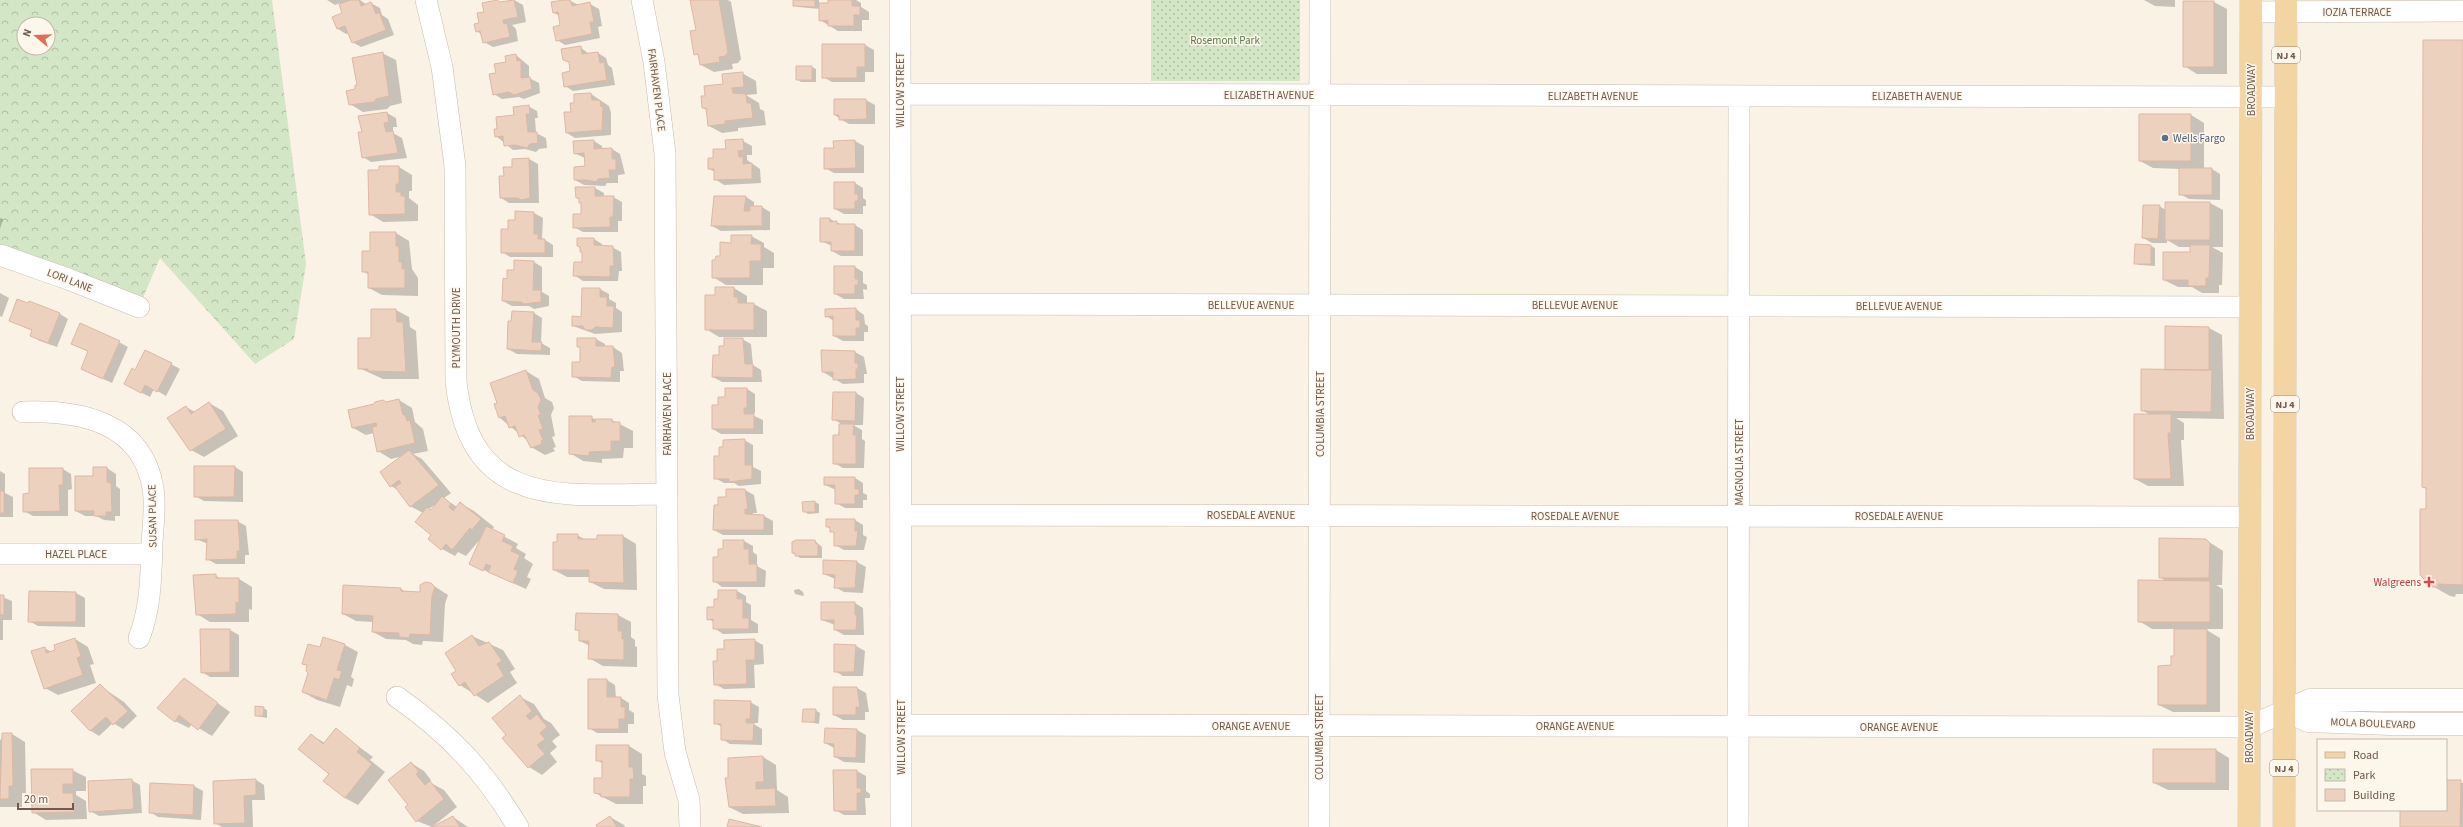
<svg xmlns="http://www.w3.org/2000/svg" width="2463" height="827" viewBox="0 0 2463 827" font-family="'Source Sans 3',sans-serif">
	<defs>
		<pattern id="forest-crowns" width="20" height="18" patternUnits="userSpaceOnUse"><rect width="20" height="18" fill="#d3e6c5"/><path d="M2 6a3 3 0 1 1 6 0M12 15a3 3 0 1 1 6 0" fill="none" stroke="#b0bda2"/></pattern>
		<pattern id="park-dots" width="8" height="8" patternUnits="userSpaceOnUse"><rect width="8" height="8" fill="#d3e6c5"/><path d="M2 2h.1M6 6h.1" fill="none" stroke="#b0bda2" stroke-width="1.8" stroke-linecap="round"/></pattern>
	</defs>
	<rect width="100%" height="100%" fill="#faf2e5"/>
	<!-- forest -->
	<path fill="url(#forest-crowns)" fill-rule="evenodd" d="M0,0H272L306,264L294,339L255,364L160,258L139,307L0,255ZM24,24H48V48H24Z"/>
	<!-- park -->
	<path fill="url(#park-dots)" d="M1151,0H1300V81H1151Z"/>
	<!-- shadow -->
	<path fill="#0003" fill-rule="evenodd" d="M327,0H360L367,5L371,3L380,8L382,15L388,19L394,35L361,47L352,42L349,33L346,34L338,29L344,14L340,3L335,5Z
		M514,0L523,5L526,22L512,25L516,29L518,41L493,47L484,42L482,35L477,31L480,23Z
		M568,0L579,5L590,4L599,9L602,26L598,27L600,38L565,45L557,40L562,26L560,16L554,13Z
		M691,0H728L731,2L741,59L738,63L732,64L733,69L714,72L701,65L700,56L695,54L697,31Z
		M794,0H819V4H829V0H856L861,3V7L869,12V20H862V31H838L820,20V9L798,7L794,5Z
		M2144,0H2175V7L2155,6Z
		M2214,2L2227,9V74H2197L2184,66Z
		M2463,41V594H2456L2455,597L2450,596L2432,586L2427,489L2423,487Z
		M823,45H865L874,50V72H865V82H832L823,77Z
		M580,47L589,54L598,53L606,58L608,65L612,68L615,85L573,91L565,86L571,72L570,63L564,59Z
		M382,53L396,60L402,103L390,106L387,109L363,112L350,104L358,86Z
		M516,55L529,66V78L539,83L540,93L524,99L519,97L502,99L494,94L497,74Z
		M812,67L816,69V82H801L797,79Z
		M742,73L756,81L757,94L746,95L759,103L760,109L764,111L766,125L738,128V131L722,133L709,126L707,110L703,108L706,97Z
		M591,94L609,106L611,113V135L575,138L567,133L575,104V95Z
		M835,100H866L875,105V124H849L840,119L835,115Z
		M528,106L537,111L538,118H535L536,133L546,138L547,148L539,149L536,152L525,149L513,150L496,136L498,130Z
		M387,113L396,118L397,127H393V133L402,138L407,158L371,162L363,157V133Z
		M2140,115H2191L2204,123V169H2212L2220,174V200L2189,199L2180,194V169L2153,168L2140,161Z
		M594,141L602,146V150L612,149L620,154L625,174L618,175V183H607L605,186L584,185L575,180L586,167L585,158L574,153Z
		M743,141L752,146V155H747V160L760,169L761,183L724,185L715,179V172L709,169L727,149Z
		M855,141L864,146V173H834L825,168L835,149Z
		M529,159L538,164L539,203H509L501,198L505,177L513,168V160Z
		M399,167L412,175V191H409V198L418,205V221L383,222L370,214L380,171Z
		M855,183L863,188V198L866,200V206H863V214H844L835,209Z
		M595,188L604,193V197H613L622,202V221H618V232H583L574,227L582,215V204L577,197Z
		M746,197L754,202V207H762L770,212V230L721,231L712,226Z
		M2210,203L2223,210V247H2212L2223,253L2222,285H2219V293H2202L2192,287H2178L2164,280L2191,253V247H2179L2167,240V243H2152L2143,238L2159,206L2166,210Z
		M534,213L543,218L542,238L553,245V257H510L502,252L509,230L516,221Z
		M0,218L3,219L0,229Z
		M830,219L842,225H855L863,230V256H841L832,251V246L821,241Z
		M396,233L409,241L412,269L418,278V296L382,295L369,288V275L363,271L371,252Z
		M751,236L764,243V247L774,253V268H763V285H726L713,277L716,261L732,244Z
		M594,239L602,244V246L612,247L621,252L622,271H619L618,281H583L574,275L583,263V253L578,246Z
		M2136,245L2151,246L2155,248V266L2139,265L2135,263Z
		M534,262L542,267V292L549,296V306L534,309L529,306H512L503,301L508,280L515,271Z
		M855,267L863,272V283L867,285V290L863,289L864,299H844L835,294Z
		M734,288L747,296V304H754L767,311V337H719L706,329L716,296Z
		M583,289H600L609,294V299L616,303V308L622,312V332L595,334L573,326L582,318Z
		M0,293L9,298L2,317L0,316Z
		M856,309L864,315L865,324L868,326V332H864V341H843L834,336V321L826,316Z
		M372,310H396L409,317L410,327L416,331L419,379H383L359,368L372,339Z
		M534,313L542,318L541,343L550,348V355L517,354L508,349Z
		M60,314L68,319L57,347L40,341L31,336L33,331L10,321Z
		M2209,328L2222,335L2224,419L2176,418L2184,423V440H2181L2184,486H2148L2135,479L2150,415L2142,410L2166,371Z
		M596,339L605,344V347H613L622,353L624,371H620V382L582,381L573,376L581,363V348L578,346Z
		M742,339L751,344L753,365L761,370L762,382H722L713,377L719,356L725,347Z
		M119,342L128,347L112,383L90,373L89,352L72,344Z
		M855,352L864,357L867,374H864V383L843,384L823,372Z
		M171,364L180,369L166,396L154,389L150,397L134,389Z
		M526,371L539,379L545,398L552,402L554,408L551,415L555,436L552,437L556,447L553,448L555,451L545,455L531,447L528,441L500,418L495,405Z
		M747,389L755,394V413L752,415L763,420V434H721L713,429L719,406L726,398Z
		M856,393L864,398L863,425H853L862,430V439L865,441L864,468H843L834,463L840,423L833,419Z
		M399,400L412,408L415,422L423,429L428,451L413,454L422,459L451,493L444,498L457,507L460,503L474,511L494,527L492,530L518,544L516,548L526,554L524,558L533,564L527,577L531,579L526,589L470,564L482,537L466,556L458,552L455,556L442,549L432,535L423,513L410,506L398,490L391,486L403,456L391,459L378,451L374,433L366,435L353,428L386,403ZM436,504L432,511L429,509Z
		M209,403L223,411L238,436L204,457L191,450L186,407L195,412Z
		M591,417L596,420H612L633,431V448H624L623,458L602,459V463L583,461L570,453Z
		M744,440L753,445V467L761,471V484L739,486L734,483H724L715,478L720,457Z
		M235,467L243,472V502L204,501L195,496Z
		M94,468H107L116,474V486L120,489V516H115V521L104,520L96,516H85L76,511L94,477Z
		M63,469L71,474L72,489L68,490V516H33L24,511L30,494Z
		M0,471L5,474V493L13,497V517H0Z
		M855,478L863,483V493L867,495V500H863V508H845L836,503V490L825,485Z
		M745,490L754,495L757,513H753V516H764L773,521V535H723L714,530L719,506L727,498Z
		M815,502L819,504V513L808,514L804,511Z
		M855,520L863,525V535L867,537L864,550H844L835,545V534L827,526Z
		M237,521L246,526L249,555H245V564H216L207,559L208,544L196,539Z
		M577,535L586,540L623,536L636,544L637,590L604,589L590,582V577H567L554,570Z
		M2206,540L2223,551L2222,585H2216L2223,589V629H2205L2220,638V712H2173L2159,705L2175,657V629H2152L2139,621L2167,582L2160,577Z
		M724,541H744L753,546V552L757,555V566L766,571L765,587H722L714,581L719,558L724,550Z
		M815,541L822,547V558H800L793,553Z
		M857,562L866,567L863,593L844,592L835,587V579L824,574Z
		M215,575L221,579H239L252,587V610L249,609V622H210L197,614Z
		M431,584L448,595L445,604L443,642L423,641L422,645L413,644L406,640L386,639L373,632V622L356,621L343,614L401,589L407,593H420Z
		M799,589L803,592L804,596L795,594L794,590Z
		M737,591L746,596V602L751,605V620L758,624V633L723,634L714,628V622L708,619L715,608Z
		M30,592L76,593L85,598V627L38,626L29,621Z
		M0,596L12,601V620H3V640H0Z
		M855,603L863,608L864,635H844L835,630V625L822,620Z
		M577,614L618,615L631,622V637L635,640V646L637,647V667L603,666L589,658L590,646L580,641V632L576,629Z
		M230,630L239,635V677H210L202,672Z
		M472,636L503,650L515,669L510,672L517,683L488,703L460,685L457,671Z
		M324,638L345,645L358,652L351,677L354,679L352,687L347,685L340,707L317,700L303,692L309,673L308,666L303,663L321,649Z
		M75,639L88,647L94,664L90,665L96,683L58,695L45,688L44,648L52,652Z
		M754,640L763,645L764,664L754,665L755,688L724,689L715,684L718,662L725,650Z
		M856,646L865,651L863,676H843L835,671Z
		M184,679L230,712L212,736L192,724L189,728L175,721Z
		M607,680L615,685L616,698H621L629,703V710L634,713V724H628V733H597L589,728Z
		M100,686L124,702L137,716L123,729L113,723L99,736L91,731L72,711Z
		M857,688L866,693L869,712H865V720H843L834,715Z
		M520,697L534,704L544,719L551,723L560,735L552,741L557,747L550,753L557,762L542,775L529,767L507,735Z
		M750,702L759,707L758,723H752L762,729V745L730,744L722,739V727L715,723Z
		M263,708L267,710V718L256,716Z
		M815,710L820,713L819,724L803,721Z
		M336,730L373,757L370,760L385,772L358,805L345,798L330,774L311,735L325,743Z
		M857,730L866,735L865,763L844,762L835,757L834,748L825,743Z
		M12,734L25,742L26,793H22V807H0V740Z
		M629,746L642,754V774L646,776V786H643V804H616L595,793L603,779V764L597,760Z
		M2216,750L2229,758V790H2168L2154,783Z
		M763,757L776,765L777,790L788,797L789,813L743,814L729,807Z
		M411,763L424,771L431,780L429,782L444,790L457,807L432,827L417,821L409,805Z
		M72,770L86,777V791H76V795L86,801L87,819L46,820L33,812Z
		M857,771L866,776V791L870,794V798H865L866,815H844L835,810Z
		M131,780L140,785L142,813L99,816L90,811Z
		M256,780L264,785L265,800H252L253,827H222L215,823Z
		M2446,781L2463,783V827H2401V810H2446Z
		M194,786L203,791L201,820L158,817L150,812Z
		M453,817L468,827H435Z
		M610,817L624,825L625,827H598Z"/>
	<!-- building -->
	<path fill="#edd1bf" stroke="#deb8a1" d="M351,0H359L361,6L371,2L376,14L379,12L386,30L352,43L345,26L337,29L332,17L342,13L339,4Z
		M497,0L500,2L514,0L518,17L503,20L504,24L507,23L510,37L483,43L480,31L476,32L474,24L479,23L477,13L484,12L482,3Z
		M563,0H570L572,6L590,2L594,22H590L592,34L556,41L553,27L560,25L558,12L553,13L551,2Z
		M690,0H719L728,52L725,56L719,57L720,62L700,65L698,54L694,55L690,31L696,30Z
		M793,0H815V7L793,6Z
		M828,0H852V6H860V15H854V26H828V20L819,21V3H828Z
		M2183,1H2214V67H2183Z
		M2423,40H2463V585L2438,584V587H2432L2420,575V509H2426V488L2422,487Z
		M822,44H865V67H857V78H822Z
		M581,46L582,54L598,52L600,63L604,62L607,80L564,87L562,73L570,71L569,62L563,60L561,49Z
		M383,52L389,96L376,99L374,102L349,105L346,91L355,89V85H357L352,58Z
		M516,54L517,61L521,60V78L530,77L532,89L514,95L509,92L493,95L489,74L496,73L494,64L506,62L505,56Z
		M796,66H812V80H796Z
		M743,72L744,87L732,88L733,93L746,94L747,103H751L753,118L725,121V124L708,126L706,108H702L701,96H705L704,86L723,84L722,74Z
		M591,93L592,100H600L601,107L603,106L602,130L566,133L564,112H571L570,103H574V94Z
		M834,99H866L867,119L839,120V115H834Z
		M529,105L530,114H526L528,132H537L538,143L530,144L527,148L515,145L504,146L503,136L495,137L494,129H497L496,117L514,115L513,107Z
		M387,112L389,122L384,123L386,132L393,131L398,153L362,158L358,132H362L358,116Z
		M2139,114H2191V161H2139Z
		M743,139L744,150L738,151L739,157H743V164L752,163V179L714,180V169H708V158H713V149H726L725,140Z
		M594,140V149L612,148V159H616V170H609L610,178L598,179L596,182L587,180H574V167L585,166L584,153L574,154L573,141Z
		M855,140L856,168L824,169V148H834L833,141Z
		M529,158L530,198L521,200L518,198H500L499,176H504L503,167H512V159Z
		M379,166H399V184H396V192H401V196H405V214L369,215L368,170H379Z
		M2179,168H2212V195H2179Z
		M834,182H855V194H858V201H855V209H834Z
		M575,187H595V196H614L613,217H610V227L573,228V214H581V203H579V198H576Z
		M714,196H746L744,211H750V206H762V226H711Z
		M2165,202H2210V240H2165Z
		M2143,205H2160L2158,239L2142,238Z
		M515,211L534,212V234H538V239H545V253H501V229H508V220H515Z
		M820,218H830V222L837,221V224H855V251H831V242H820Z
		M370,232H396V246H399V262H402V269H405V288H368V272H362V251H370Z
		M731,235H752L751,244H761V261H750V278H712V260H715L716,256H720V242L731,243Z
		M577,238H594V245L613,246L614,266H610V277L573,276L574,262H582V252H580V247L577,246Z
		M2135,244L2151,245V264H2134Z
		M2190,245H2210L2209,278H2206V286H2188V280H2163V252H2190Z
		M514,260L534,261L533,290H541V302L524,304L521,302L502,301L503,278L507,279V270H514Z
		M834,266H855V279H858V285H855V294H834Z
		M715,287H734V297H738V303H754V330H705V295H715Z
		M582,288H600V297H607V306H614L613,328L595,327L592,330H585L583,326H572V316L581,317Z
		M17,299L28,303L29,301L60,313L48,343L30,336L32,330L9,321Z
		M856,308V320H860V328H856V336H833V316L825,317V309Z
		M371,309H396L397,322H403L406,372L368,371V369H358V338H371Z
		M512,311L534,312L532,342H542L541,351L507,349L508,321H511Z
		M80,323L120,341L103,379L81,369L88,351L71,344Z
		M2165,326L2209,327V370H2165Z
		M577,338H596V346H613L615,367H612L611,378L572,377V362H580V347H577Z
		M724,338H743L745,364H753V378L712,377L713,355H719V346H724Z
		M145,350L172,363L157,392L145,385L141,393L124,384L132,368L135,370Z
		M821,350L855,351V363H858V369H856V379L833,380V372H822Z
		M2141,369L2212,370L2211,412L2141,411Z
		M526,370L533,390L538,393L541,400L538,407L541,415H538L543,429L539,430L543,440L541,441L542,444L531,448L524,435L519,437L515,426L509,428L505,416L499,418L494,404L497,403L490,383Z
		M725,388H747V408H744V414H754V429H712V405H718V397H725Z
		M833,392H856L855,421L832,420Z
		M399,399L403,415H405L407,421L410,420L415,443L377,452L372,427L377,426L376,423L352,428L348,410L374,404L375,402L383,400L386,402Z
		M209,402L226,429L190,451L167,418L186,406L191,414Z
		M2134,414H2171V433H2168L2171,479H2134Z
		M569,416H592V422H595V419H612V422H620V441H611V451L589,452V456L569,454Z
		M839,424H854L853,435H856V464H833V435H839Z
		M745,439V465H752V479L729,482V479H714V456H719V447H723V440Z
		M409,450L439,485L410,507L395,487L401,483L399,480L390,487L380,472Z
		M194,466H235L234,497H194Z
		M93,467H107V482L111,483L112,512H106V516H94V511H75V476H93Z
		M29,468H63V485H59L60,511L23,512V494L29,493Z
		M824,477H855V489H859V495H855V504H835V485H824Z
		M726,489H745L748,509H745V514L764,515V530H713L714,505H718V497H726Z
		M0,491H4V513H0Z
		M442,496L451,504L449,507L453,511L460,502L481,519L472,530L470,528L452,550L446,544L441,550L428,539L431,535L415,522L427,507L431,510Z
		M815,501V512H803L802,502Z
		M826,519H855V531H858L856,546H834V532H830V527H826Z
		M195,520H238L240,551H237V559L206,560L207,539L195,540Z
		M486,526L505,535L502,541L513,546L511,551L520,555L514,569L518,571L513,583L488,572L491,566L486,564L483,571L469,564Z
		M557,534H578V539H597V535H623L624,583L589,582V570H553V542H557Z
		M2159,538L2206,539L2210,543L2209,578H2159Z
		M723,540H744V549H749V564H757V582H713V557H718V549H723Z
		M796,540H815L816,544H818V556H795V553H792V542Z
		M823,560L857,561L855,588H834L835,575L823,574Z
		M216,574V578H239V603L236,602V614L196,615L193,575Z
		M2138,580L2210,581V622H2138Z
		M425,582L431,583L435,587L432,596L430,635L410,634L409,638L399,637V633L372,632L373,616L342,614L343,585L401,588V591L420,592V585Z
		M718,590H737V599H743V618H749V629H713V619L707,620V607H714V599H718Z
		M29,591L76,592V622H28Z
		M0,595H4V615H0Z
		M821,602H855V615H857L856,630H834V620H821Z
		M576,613L618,614V631H622V639L624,638V660L588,659L589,641H579V630H575Z
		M200,629H230V672L201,673Z
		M2174,629H2207V705H2158V666L2171,665V656H2174Z
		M472,635L479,646L489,642L502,661L497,664L504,676L474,696L465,682L459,686L451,674L456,671L445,653Z
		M323,637L345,644L337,670L342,671L339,680L334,678L327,700L302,692L308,673L306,671L307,665L302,664L308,644L320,647Z
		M75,638L81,656L77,658L83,675L44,689L31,651L45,647L46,653L55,650L54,645Z
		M755,639V660H746L747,684L714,685L713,661H717V649H724V640Z
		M834,644L856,645L854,672H834Z
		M184,678L218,703L198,730L179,715L175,722L157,708Z
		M588,679H607V697H621V707H625V719H619V729H588Z
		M100,684L128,711L113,725L106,717L90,731L71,711Z
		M833,687H857L860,707H856V715H833Z
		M520,695L532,711L526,716L530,720L537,714L547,727L540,733L545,739L537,745L545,754L528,768L502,738L506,735L492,718Z
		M714,700L751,701L750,719H746V723H754L753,741L721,740V724H714Z
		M255,706L264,707L263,716H255Z
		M803,709H816L815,722H802Z
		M336,728L360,748L357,752L372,764L345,798L323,781L329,774L298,749L311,734L323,744Z
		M825,728L857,729L856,758L834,757V744L824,743Z
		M2,733H12L13,786H9V799H0Z
		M596,745H629V767H633L634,779H630V797H601V794L594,793V778H602V761H596Z
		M2153,749H2216V783H2153Z
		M763,756L764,782H756V789L775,788L776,806L729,807L725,778H728V758Z
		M411,762L419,772L416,774L425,785L430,781L444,799L416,822L405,807L408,805L388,780Z
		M31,769H73V784H63V793H73L74,812L32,813Z
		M833,770H857V788H861V793H857V811H834Z
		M132,779L134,809L89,812L88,781Z
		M256,779V795L244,796L245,823L214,824L213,781Z
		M2446,780H2461L2460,827H2400V810H2446Z
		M150,783L194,785L193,815L149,813Z
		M453,816L460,827H432Z
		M610,816L617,827H597L596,825Z
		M729,819L762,827H727Z"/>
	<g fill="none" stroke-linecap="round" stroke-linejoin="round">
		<defs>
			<path id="street" d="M426,0L442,67L455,166L456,382C471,513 566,494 667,494
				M642,0L654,62L665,154L668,695L675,752L689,800L690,827
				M900,0L901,827
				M2251,12L2463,11
				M900,94L2286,97
				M0,255L68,279L139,307
				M900,304L2250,307
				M23,412C80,410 142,422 153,488C156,505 153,525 152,543C151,576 151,607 139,638
				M901,515L2250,517
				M0,554H152
				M397,697C450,734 485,772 518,827
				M901,725L2249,727
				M1319,827L1320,0
				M1738,827L1739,96"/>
			<path id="secondary" d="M2285,710L2308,721L2390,724H2463
				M2249,727L2310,700H2463"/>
			<path id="primary" d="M2249,827L2251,0
				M2284,827L2286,0"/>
		</defs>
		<!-- street casing -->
		<use href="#street" stroke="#cbbaac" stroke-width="22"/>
		<!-- secondary casing -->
		<use href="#secondary" stroke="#cfbcad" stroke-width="23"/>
		<!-- primary casing -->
		<use href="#primary" stroke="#d7d1cd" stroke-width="23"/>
		<!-- street -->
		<use href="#street" stroke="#fff" stroke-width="21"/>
		<!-- secondary -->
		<use href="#secondary" stroke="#fff" stroke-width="22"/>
		<!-- primary -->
		<use href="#primary" stroke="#f3d5a3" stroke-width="22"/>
	</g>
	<!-- markers -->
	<circle fill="#5c6f8a" stroke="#fdf6eb" stroke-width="1.5" cx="2165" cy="138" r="4"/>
	<path fill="#e0444e" stroke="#fdf6eb" stroke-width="1.5" d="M2427 576h4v4h4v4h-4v4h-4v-4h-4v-4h4z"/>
	<g text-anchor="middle" stroke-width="3" stroke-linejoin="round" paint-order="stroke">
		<!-- shield labels -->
		<g fill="#fdf6eb" stroke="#9b887c" stroke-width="1">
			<rect x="2272" y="47" width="28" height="16" rx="3"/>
			<rect x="2271" y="396" width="28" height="16" rx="3"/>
			<rect x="2270" y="760" width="28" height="16" rx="3"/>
		</g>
		<g font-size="10" font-weight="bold" fill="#71594d">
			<text x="2286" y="59">NJ 4</text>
			<text x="2285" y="408">NJ 4</text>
			<text x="2284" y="772">NJ 4</text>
		</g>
		<!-- street labels -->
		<g font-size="11" fill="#71594d" stroke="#fdf6eb">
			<text x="2357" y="16">IOZIA TERRACE</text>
			<text transform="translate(657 90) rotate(83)" y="4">FAIRHAVEN PLACE</text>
			<text transform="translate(900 90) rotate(-90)" y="4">WILLOW STREET</text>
			<text transform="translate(2251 90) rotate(-90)" y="4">BROADWAY</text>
			<text x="1269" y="99">ELIZABETH AVENUE</text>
			<text x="1593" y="100">ELIZABETH AVENUE</text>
			<text x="1917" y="100">ELIZABETH AVENUE</text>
			<text transform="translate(70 280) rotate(21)" y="4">LORI LANE</text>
			<text x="1251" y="309">BELLEVUE AVENUE</text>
			<text x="1575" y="309">BELLEVUE AVENUE</text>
			<text x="1899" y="310">BELLEVUE AVENUE</text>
			<text transform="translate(456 328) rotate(-90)" y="4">PLYMOUTH DRIVE</text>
			<text transform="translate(667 414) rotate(-90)" y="4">FAIRHAVEN PLACE</text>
			<text transform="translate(900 414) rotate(-90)" y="4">WILLOW STREET</text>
			<text transform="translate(1320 414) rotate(-90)" y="4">COLUMBIA STREET</text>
			<text transform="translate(2250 414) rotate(-90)" y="4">BROADWAY</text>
			<text transform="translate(1739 462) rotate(-90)" y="4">MAGNOLIA STREET</text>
			<text x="1251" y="519">ROSEDALE AVENUE</text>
			<text transform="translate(152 516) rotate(-91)" y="4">SUSAN PLACE</text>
			<text x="1575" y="520">ROSEDALE AVENUE</text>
			<text x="1899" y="520">ROSEDALE AVENUE</text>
			<text x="76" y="558">HAZEL PLACE</text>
			<text transform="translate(2373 723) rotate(2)" y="4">MOLA BOULEVARD</text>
			<text x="1251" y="730">ORANGE AVENUE</text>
			<text x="1575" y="730">ORANGE AVENUE</text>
			<text x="1899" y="731">ORANGE AVENUE</text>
			<text transform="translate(901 737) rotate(-90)" y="4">WILLOW STREET</text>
			<text transform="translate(1319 737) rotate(-90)" y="4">COLUMBIA STREET</text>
			<text transform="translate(2249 737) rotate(-90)" y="4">BROADWAY</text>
		</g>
		<!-- park labels -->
		<g font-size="11" fill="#587b49" stroke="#fdf6eb">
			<text x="1225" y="44">Rosemont Park</text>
		</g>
		<!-- service labels -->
		<g font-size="11" fill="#4e5e75" stroke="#fdf6eb" text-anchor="start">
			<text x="2173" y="142">Wells Fargo</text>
		</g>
		<!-- health labels -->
		<g font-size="11" fill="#be3a42" stroke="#fdf6eb" text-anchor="end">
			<text x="2421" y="586">Walgreens</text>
		</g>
	</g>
	<!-- legend -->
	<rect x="2317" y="739" width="130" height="72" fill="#fdf6eb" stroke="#c5b7ac"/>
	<rect x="2325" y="752" width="20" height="6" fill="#f3d5a3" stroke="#c5b7ac"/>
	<text x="2353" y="759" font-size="12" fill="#71594d">Road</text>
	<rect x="2325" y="769" width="20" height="12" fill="url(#park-dots)" stroke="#c5b7ac"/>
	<text x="2353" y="779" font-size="12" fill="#71594d">Park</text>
	<rect x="2325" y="789" width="20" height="12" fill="#edd1bf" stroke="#c5b7ac"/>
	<text x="2353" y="799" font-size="12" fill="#71594d">Building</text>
	<!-- north arrow -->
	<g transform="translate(36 36) rotate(289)"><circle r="19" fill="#fdf6eb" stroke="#c5b7ac"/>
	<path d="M0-3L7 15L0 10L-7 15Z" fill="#da7155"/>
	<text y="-6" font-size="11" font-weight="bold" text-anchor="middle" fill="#71594d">N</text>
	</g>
	<!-- scale -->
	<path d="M18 803v6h55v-6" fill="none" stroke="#71594d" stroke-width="2"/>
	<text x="24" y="803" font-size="12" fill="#71594d" stroke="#fdf6eb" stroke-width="3" paint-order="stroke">20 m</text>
</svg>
